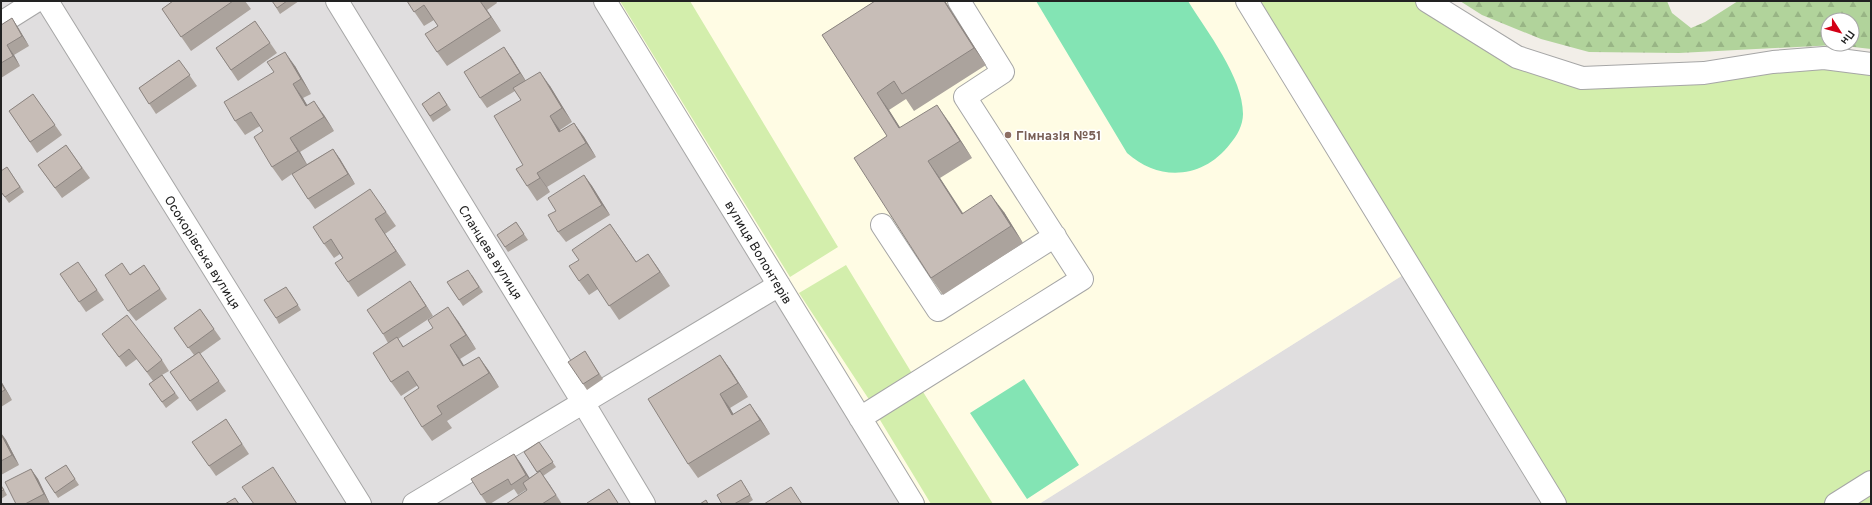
<svg xmlns="http://www.w3.org/2000/svg" width="1872" height="505" viewBox="0 0 1872 505" font-family="Overpass,sans-serif">
	<defs>
		<pattern id="forest-firs" width="22" height="20" patternUnits="userSpaceOnUse"><rect width="22" height="20" fill="#b1d39b"/><path d="M5 1l3.5 6h-7zM16 11l3.5 6h-7z" fill="#98b585"/></pattern>
	</defs>
	<rect width="100%" height="100%" fill="#f2eee8"/>
	<!-- residential -->
	<path fill="#e0dedf" d="M1,1H605L913,504H1Z
		M1411,270L1555,504H1039Z"/>
	<!-- education -->
	<path fill="#fffce4" d="M605,1H1247L1411,270L1039,504H913Z"/>
	<!-- grass -->
	<path fill="#d3eeac" d="M620,1H690L838,247L790,277Z
		M1247,1H1427L1582,78L1871,64V504H1555Z
		M846,265L913,375L870,401L799,293Z
		M920,387L993,504H931L877,415Z"/>
	<!-- forest -->
	<path fill="url(#forest-firs)" fill-rule="evenodd" d="M1460,1H1667L1672,13L1691,28L1705,22L1738,1H1871V49L1836,45L1679,53L1589,52L1541,39L1482,15ZM1828,20H1852V44H1828Z"/>
	<!-- pitch -->
	<path fill="#83e4b4" d="M1036,1H1188C1207,32 1243,77 1243,114C1243,125 1237,136 1230,144C1203,179 1159,182 1127,153Z
		M1024,379L1079,465L1027,499L970,413Z"/>
	<g fill="none" stroke-linecap="round" stroke-linejoin="round">
		<defs>
			<path id="minor" d="M47,1L360,504
				M337,1L584,404L644,504
				M605,1L913,504
				M1247,1L1555,504
				M1427,1L1517,57L1582,78L1704,73L1773,62L1824,58L1871,64
				M1,23L36,1
				M882,225L938,310L1055,236
				M860,418L1082,279L965,97L1003,72L959,1
				M414,504L779,285
				M1836,504L1871,482"/>
		</defs>
		<!-- minor casing -->
		<use href="#minor" stroke="#a6a6a6" stroke-width="24"/>
		<!-- minor -->
		<use href="#minor" stroke="#fff" stroke-width="22"/>
	</g>
	<!-- wall -->
	<path fill="#aba39d" d="M173,1H245L251,9L191,51L162,9Z
		M272,1H299L280,14Z
		M407,1H496L497,3L487,10L501,31L447,66L437,52L438,26L434,20L424,26Z
		M875,1H945L986,65L914,111L906,99L889,110L900,128L949,122L972,158L940,178L963,213L1004,212L1023,243L943,295L931,278L887,136L822,35Z
		M12,18L19,29L29,46L14,55L20,66L1,78V25Z
		M255,21L277,53L238,81L216,48Z
		M511,57L526,81L550,86L572,122L560,130V131L574,123L584,137L596,157L547,187L550,192L537,201L527,186L523,165L521,100L515,91L487,108L480,98Z
		M179,60L197,86L156,114L139,88Z
		M295,66L311,94L303,98L307,105L324,115L334,131L300,152L307,164L333,149L340,159L355,184L315,209L308,199L292,174L282,181L272,167L263,131L260,126L245,135L235,121Z
		M439,92L451,110L433,122L422,104Z
		M33,94L62,135L37,153L9,111Z
		M66,145L90,178L62,198L38,165Z
		M7,167L24,192L9,203L1,192Z
		M584,175L592,186L610,215L566,242L558,232L556,211Z
		M380,203L396,226L385,234L406,265L358,297L348,282L343,258L340,254L334,258L324,244Z
		M516,222L528,240L508,252L497,235Z
		M610,224L636,262L648,254L670,286L619,320L598,289L589,295L579,281V260Z
		M144,265L167,299L136,321L128,311L130,274Z
		M85,272L104,300L86,312L79,302Z
		M472,275L483,292L463,306L447,282Z
		M410,281L433,316L398,339L404,347L458,321L476,349L460,359L464,366L479,357L489,371L499,387L447,421L452,428L432,441L422,427L419,388L418,385L401,396L391,382L388,343L383,334Z
		M290,292L301,310L279,324L276,318Z
		M200,309L221,339L200,354L226,391L197,411L170,372L194,355L174,328Z
		M102,334L162,360L169,371L162,375L179,398L166,408L149,384L153,381L137,359L126,367Z
		M585,351L603,379L587,390L583,384Z
		M720,355L730,369L748,397L730,408L733,414L760,418L770,434L698,478L688,464Z
		M1,381L12,400L1,407Z
		M226,419L249,454L216,476L192,442Z
		M1,433L6,440L19,465L1,475Z
		M539,442L556,467L543,476L562,504H506L527,490V489L518,495L514,489L490,504H487L481,495L514,454L521,464L529,478L537,473L524,452Z
		M66,465L79,485L58,498L45,478Z
		M31,469L38,479L50,504H16Z
		M1,484L7,495L1,499Z
		M745,486L753,500L747,504H722Z"/>
	<!-- shaded-wall -->
	<path fill="#8b8480" d="M480,1L487,10L501,31L491,17Z
		M944,1H945L986,65L974,48Z
		M12,18L19,29L29,46L22,36Z
		M7,45L14,55L20,66L13,56Z
		M504,47L511,57L527,83L520,73Z
		M285,52L295,66L311,94L301,79Z
		M540,72L550,86L572,122L562,108Z
		M293,84L303,98L316,120L306,106Z
		M877,93L889,110L912,146L899,128Z
		M314,101L324,115L334,131L324,117Z
		M937,105L949,122L972,158L960,141Z
		M550,116L560,130L569,146L559,132Z
		M574,123L584,137L596,157L586,143Z
		M290,138L300,152L307,165L298,151Z
		M333,149L340,159L355,184L348,174Z
		M928,161L940,178L974,231L962,214Z
		M537,173L547,187L550,192L540,178Z
		M584,175L592,186L610,215L602,205Z
		M991,195L1004,212L1023,243L1011,226Z
		M375,219L385,234L406,265L396,251Z
		M610,224L620,238L646,276L636,262Z
		M648,254L658,268L670,286L660,272Z
		M410,281L417,291L433,316L426,306Z
		M448,307L458,321L476,349L466,335Z
		M450,345L460,359L473,380L463,366Z
		M720,355L730,369L748,397L738,383Z
		M479,357L489,371L499,387L489,373Z
		M1,381L12,400L1,383Z
		M720,394L730,408L742,429L732,415Z
		M750,404L760,418L770,434L760,420Z
		M1,433L6,440L19,465L12,455Z
		M514,454L521,464L534,485L526,475Z
		M31,469L38,479L50,504L44,494Z
		M540,471L550,485L562,504Z"/>
	<!-- building -->
	<path fill="#c7bdb7" stroke="#8b8480" d="M173,1H233L181,37L162,9Z
		M272,1H287L277,8Z
		M407,1H480L491,17L437,52L425,34L438,26L424,5L414,12Z
		M875,1H944L974,48L902,94L894,81L877,93L899,128L937,105L960,141L928,161L962,214L991,195L1011,226L931,278L854,158L887,136L822,35Z
		M12,18L22,36L7,45L13,56L1,63V25Z
		M255,21L270,43L231,70L216,48Z
		M504,47L520,73L480,98L464,72Z
		M285,52L301,79L293,84L306,106L314,101L324,117L290,138L298,151L272,167L254,137L263,131L251,112L235,121L224,102L274,72L267,62Z
		M179,60L190,75L149,104L139,88Z
		M540,72L562,108L550,116L559,132L574,123L586,143L537,173L540,178L527,186L516,169L523,165L494,116L521,100L513,88Z
		M439,92L447,105L430,116L422,104Z
		M33,94L55,125L30,142L9,111Z
		M66,145L82,168L55,188L38,165Z
		M333,149L348,174L308,199L292,174Z
		M7,167L20,187L5,197L1,192V171Z
		M584,175L602,205L558,232L548,215L556,211L548,198Z
		M370,189L386,212L375,219L396,251L348,282L335,263L343,258L331,239L324,244L313,227Z
		M516,222L524,234L505,247L497,235Z
		M610,224L636,262L648,254L660,272L609,306L588,274L579,281L569,266L579,260L572,250Z
		M78,262L97,290L79,302L60,274Z
		M122,263L130,275L144,265L160,289L128,311L105,275Z
		M468,270L479,287L459,300L447,282Z
		M410,281L426,306L383,334L367,310Z
		M286,287L298,305L276,318L264,300Z
		M448,307L466,335L450,345L463,366L479,357L489,373L437,406L442,414L422,427L404,398L419,388L408,371L391,382L373,353L397,337L403,347L433,328L428,320Z
		M200,309L214,329L188,348L174,328Z
		M127,315L162,360L147,372L129,349L119,357L102,334Z
		M585,351L599,374L583,384L568,362Z
		M199,352L219,381L190,401L170,372Z
		M720,355L738,383L720,394L732,415L750,404L760,420L688,464L648,399Z
		M162,375L175,393L162,402L149,384Z
		M1,383L5,390L1,392Z
		M226,419L242,444L209,466L192,442Z
		M1,434L12,455L1,461Z
		M539,442L553,462L537,472L524,452Z
		M514,454L526,475L511,485L508,479L481,495L471,479Z
		M66,465L75,479L55,493L45,478Z
		M273,467L297,504H254L242,487Z
		M31,469L44,494L25,504H16L5,482Z
		M540,471L556,495L542,504H506L527,490L523,483Z
		M741,480L750,495L734,504H722L717,495Z
		M1,486L4,490L1,491Z
		M791,487L802,504H764Z
		M609,489L618,503L617,504H588L587,503Z
		M235,498L239,504H225Z
		M706,500L708,504H700Z"/>
	<!-- markers -->
	<circle fill="#8d6e63" stroke="#fff" stroke-width="1.5" cx="1008" cy="135" r="4"/>
	<g text-anchor="middle" stroke-width="3" stroke-linejoin="round" paint-order="stroke">
		<!-- education labels -->
		<g font-size="13" font-weight="bold" fill="#785e54" stroke="#fff" text-anchor="start">
			<text x="1016" y="140">Гімназія №51</text>
		</g>
		<!-- street labels -->
		<g font-size="13" fill="#222" stroke="#fff">
			<text transform="translate(203 252) rotate(58)" y="5">Осокорівська вулиця</text>
			<text transform="translate(491 252) rotate(58)" y="5">Сланцева вулиця</text>
			<text transform="translate(759 252) rotate(59)" y="5">вулиця Волонтерів</text>
		</g>
	</g>
	<!-- border -->
	<rect width="1872" height="505" fill="none" stroke="#222222" stroke-width="4"/>
	<!-- north arrow -->
	<g transform="translate(1840 32) rotate(126)"><circle r="19" fill="#ffffff" stroke="#a7a7a7"/>
	<path d="M0-3L7 15L0 10L-7 15Z" fill="#d30016"/>
	<text y="-6" font-size="11" font-weight="bold" text-anchor="middle" fill="#222222">Пн</text>
	</g>
</svg>
